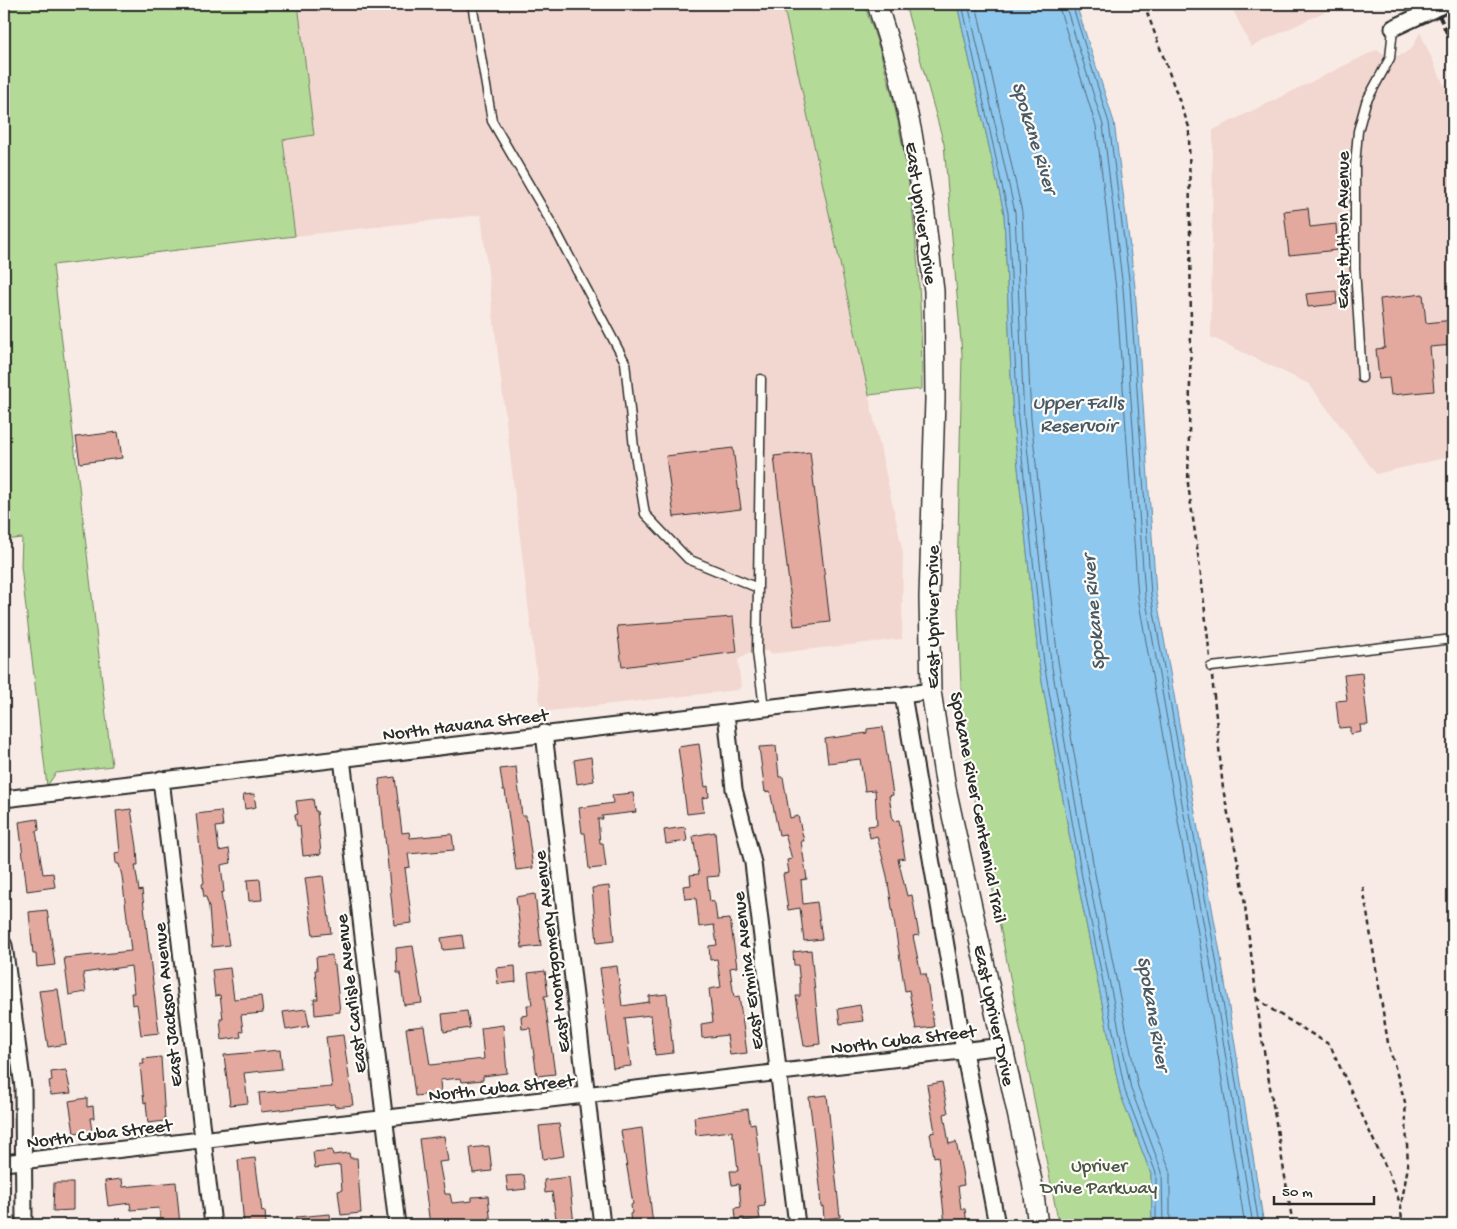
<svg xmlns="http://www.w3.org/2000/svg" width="1457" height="1229" viewBox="0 0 1457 1229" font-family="'Gochi Hand',sans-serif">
	<rect width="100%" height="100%" fill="#f8ebe5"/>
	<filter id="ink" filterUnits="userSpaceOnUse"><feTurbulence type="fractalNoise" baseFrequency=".02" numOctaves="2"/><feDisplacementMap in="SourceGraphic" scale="10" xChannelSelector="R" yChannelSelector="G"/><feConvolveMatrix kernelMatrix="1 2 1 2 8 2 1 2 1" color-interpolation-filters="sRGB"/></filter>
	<g filter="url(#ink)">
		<!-- built -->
		<path fill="#f2d7d0" d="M298,4H783L903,552L902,639L769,654L768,651L748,653L738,660L741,686L738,690L541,712L481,215L295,236L283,139L314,135Z
			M1230,4H1341L1251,47Z
			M1420,32L1453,105V456L1376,474L1309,384L1211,337L1213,130L1376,50L1393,57L1403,54L1412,48Z"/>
		<!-- green -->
		<path fill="#b3da96" stroke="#6f8260" d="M4,4H298L314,135L283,140L295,236L53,265L112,766L56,773L47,786L21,566L22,538L4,540Z
			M783,4H864C910,126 922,260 922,389L869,395Z
			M905,4H957L1004,213L1013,420L1039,664L1077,878L1120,1093L1151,1174L1152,1225H1059L963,739L957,584L962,354L944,144Z"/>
		<!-- water -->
		<path fill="#8fc8ef" stroke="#6789a1" d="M957,4H1076L1114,122L1135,287L1156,594L1221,958L1264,1225H1152L1151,1174L1120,1093L1077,878L1039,664L1013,420L1004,213Z"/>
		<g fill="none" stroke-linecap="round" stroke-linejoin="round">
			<!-- shore -->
			<path stroke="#536a79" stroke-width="1" d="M962,4L1008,213L1018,420L1044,663L1082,877L1125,1091L1156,1173V1225
				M968,4L1015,212L1024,419L1051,662L1088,875L1131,1089L1162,1172L1163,1225
				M976,4L1022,212L1031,419L1058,661L1095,874L1138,1087L1170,1170V1225
				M1058,4L1096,126L1116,289L1138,597L1203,961L1245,1225
				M1065,4L1103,125L1123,288L1145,596L1210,960L1253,1225
				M1072,4L1109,123L1130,287L1151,595L1216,959L1259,1225"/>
		</g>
		<!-- building -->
		<path fill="#e3a99f" stroke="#2b2b2b" d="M1308,208L1310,227L1336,224L1338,250L1289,255L1284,211Z
			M1336,291L1337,304L1308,307L1306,294Z
			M1423,294L1426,323L1453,320V345L1430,347L1434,391L1391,395L1389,378L1379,379L1376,349L1385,348L1380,299Z
			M118,432L122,458L80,463L76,437Z
			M733,448L741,509L674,517L666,456Z
			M810,452L830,622L794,626L774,456Z
			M733,617L737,652L622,667L617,626Z
			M1362,673L1368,725H1360L1361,732L1350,734V727L1339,728L1336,701L1347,700L1344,675Z
			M883,727L893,795L889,796L893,821L899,820L905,858L898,859L907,896L912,895L919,935L913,936L921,974H926L934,1027L916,1029L909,990L905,991L887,876L877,836L870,838L868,826L877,825L875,790L865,791L860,759L828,763L825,739L867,733V729Z
			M699,744L705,787L708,786L709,797L702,798L704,812L687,814L678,747Z
			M776,746L779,777H783L790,818L798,816L804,841H801L807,879L801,880L803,904L817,902L822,939L804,941L800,908L788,910L783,874L789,873L787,860L792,859L785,834L779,835L770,791L765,792L759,747Z
			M591,757L594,781L577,784L574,760Z
			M516,767L522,816H526L533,868L516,870L505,790H503L500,769Z
			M395,777L402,833L409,832L410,838L452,834L454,850L408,854L410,867L405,868L412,923L394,925L379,779Z
			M633,793L636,812L602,816L603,819H598L600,843H603L606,867L589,869L585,833H582L579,808L613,803L612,795Z
			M254,794L256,807L245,809L243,795Z
			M313,799L315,811H317L321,854L303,856L300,826H297L295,815L298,814L296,801Z
			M131,809L137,847L138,865H135L139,891L142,890L159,1033L141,1035L137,1004L132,1005L131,993H134L131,966L83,973L86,992L69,995L64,958L131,951L122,876L119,864H116L115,853L120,852L116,811Z
			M221,811L223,826L216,827L219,851L229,849L231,863L221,865L224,892L221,893L229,945L212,947L209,907L206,897H204L202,884L204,883L196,814Z
			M38,819L39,830L36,831L43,874L53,873L55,887L27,891L19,822Z
			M685,827L687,841L666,844L664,830Z
			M715,832L719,876L707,877L710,902L713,901L715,904L717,920L730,919L737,967L730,968L734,997L739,996L747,1053L730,1055L727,1035L702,1038L701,1024L713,1022L709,989L721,987L717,959L710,960L709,946L717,945L714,925L699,927L696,898L685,899L683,886L691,885L690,875L699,874L693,836Z
			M323,876L331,933L313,935L305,878Z
			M260,879L262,900L249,901L247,880Z
			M609,886L614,941L597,943L592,888Z
			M535,894L541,946L522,948L516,897Z
			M47,910L55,965L37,967L36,954H33L29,912Z
			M462,935L464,948L443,950L441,938Z
			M413,946L422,1003L404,1005L400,973H397L396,948Z
			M811,950L820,1044L804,1046L796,996H800V985L798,965H794L793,952Z
			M332,955L333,965H335L340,1012L315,1015L314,999H318L315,970H317L316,957Z
			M515,966L516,982L498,984L496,968Z
			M617,966L622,1006L649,1002V996L667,994L673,1053L655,1055L651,1015L625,1018L631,1066L613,1068L600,968Z
			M230,968L234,999L261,996L263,1013L241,1015L243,1031L240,1032L241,1037L222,1040L220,1019H223L220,995L215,996L212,970Z
			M545,971L548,996H544L555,1074L537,1076L530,1028L522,1029L521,1016L528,1015L527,1005H532L528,973Z
			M58,989L66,1044L48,1047L39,991Z
			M860,1005L863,1021L840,1024L838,1009Z
			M306,1009L309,1026L286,1030L283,1012Z
			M467,1011L470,1028L444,1032L442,1014Z
			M503,1025L507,1073L483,1076V1080L462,1082L461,1078L440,1080L441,1093L415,1096L406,1028L424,1026L430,1065L484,1059L481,1028Z
			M343,1035L353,1105L335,1107L334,1104L261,1112L259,1093L332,1087L326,1037Z
			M280,1050L282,1069L244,1073L248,1103L230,1105L224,1055Z
			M161,1057L165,1121L148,1123L146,1102L144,1103L140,1064H144L143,1059Z
			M66,1070L71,1093L51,1095L49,1081L52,1080L51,1072Z
			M942,1082L948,1113L944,1114L949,1144L956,1142L962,1171L964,1185L958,1186L961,1209H965L967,1225H945L938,1156L934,1157L930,1133L935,1132L927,1085Z
			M827,1095L840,1217L824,1219L823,1206L821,1207L820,1195L821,1194L809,1097Z
			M87,1098V1107L93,1106L94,1118H90L92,1131L74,1133L69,1101Z
			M748,1109L750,1124L755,1123L765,1206L758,1207L760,1219L744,1221V1218L736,1219L735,1208L741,1207L739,1184L732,1185L730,1171H738L734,1136H732V1131L696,1135L694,1117Z
			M559,1124L564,1156L543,1159L539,1126Z
			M642,1128L653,1225H631L630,1214L632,1213L631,1205L633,1204L621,1131Z
			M444,1136L448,1161L439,1162L445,1194H450L452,1203L472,1201V1197L488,1196L491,1225H430L419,1139Z
			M489,1146L492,1171L473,1173L470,1148Z
			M332,1150L333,1155L349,1153L350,1158H357L361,1213L341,1215L338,1191L342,1190L340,1165L315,1168L313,1152Z
			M255,1158L262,1212L265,1211L266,1225H244L238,1160Z
			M524,1175L526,1189L508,1191L506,1176Z
			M569,1177L574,1225H557L552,1192L545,1193L544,1180Z
			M122,1179L123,1187L176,1182L180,1225H161L159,1208L131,1210L130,1203L108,1206L105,1181Z
			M54,1183H73V1210L53,1211Z
			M330,1214L331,1225H296V1217Z"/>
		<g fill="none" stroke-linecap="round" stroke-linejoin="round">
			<defs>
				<path id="service" d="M472,4L492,121L556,231L625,362L634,448L645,514L688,559L758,588
					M1362,378L1355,268V165L1358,131L1366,102L1390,58L1393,28
					M761,379L757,652L764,708
					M1211,667L1453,639"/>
				<path id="minor" d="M1393,28L1445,4
					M903,695L964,1051L997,1225
					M726,713L734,789L753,863L797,1225
					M544,733L602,1225
					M342,758L397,1225
					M161,779L213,1225
					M4,799L866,696L903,695L931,691
					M4,945L23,1087L24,1225
					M4,1163L1003,1046"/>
				<path id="tertiary" d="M877,4L899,74L912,133L924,206L934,291L935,399L929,598L931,691L946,788L1032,1181L1038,1225"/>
			</defs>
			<!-- service casing -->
			<use href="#service" stroke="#2b2b2b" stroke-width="11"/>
			<!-- minor casing -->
			<use href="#minor" stroke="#2b2b2b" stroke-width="19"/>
			<!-- tertiary casing -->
			<use href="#tertiary" stroke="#2b2b2b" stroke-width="22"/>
			<!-- path -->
			<path stroke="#2b2b2b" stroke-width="2.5" stroke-dasharray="5 4" stroke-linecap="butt" d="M1144,4L1189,127L1191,331L1188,484L1201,575L1210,658
				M1212,676L1223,789L1242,882L1261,1033L1293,1225
				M1363,887L1388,1043L1405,1102L1408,1166L1401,1206
				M1257,998L1274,1011L1330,1045L1389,1174L1401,1206L1402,1225"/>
			<!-- service -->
			<use href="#service" stroke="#fdfcf7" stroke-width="8"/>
			<!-- minor -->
			<use href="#minor" stroke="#fdfcf7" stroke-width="15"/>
			<!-- tertiary -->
			<use href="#tertiary" stroke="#fdfcf7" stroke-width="19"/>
			<!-- rail -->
			<path stroke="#2b2b2b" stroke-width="4" stroke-dasharray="8 4" stroke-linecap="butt" d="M1434,4L1453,46"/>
		</g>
	</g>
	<g text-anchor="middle" stroke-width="4.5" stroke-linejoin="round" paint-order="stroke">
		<!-- street labels -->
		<g font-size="19" fill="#2b2b2b" stroke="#fdfcf7">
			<text transform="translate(923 213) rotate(82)" y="7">East Upriver Drive</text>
			<text transform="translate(1341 230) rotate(-90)" y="7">East Hutton Avenue</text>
			<text transform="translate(931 617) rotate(-90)" y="7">East Upriver Drive</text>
			<text transform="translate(465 723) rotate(-7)" y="7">North Havana Street</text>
			<text transform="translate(980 807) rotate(79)" y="7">Spokane River Centennial Trail</text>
			<text transform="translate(550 952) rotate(-97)" y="7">East Montgomery Avenue</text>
			<text transform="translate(746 971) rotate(-97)" y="7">East Ermina Avenue</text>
			<text transform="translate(349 994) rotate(-97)" y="7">East Carlisle Avenue</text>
			<text transform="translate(166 1005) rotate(-96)" y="7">East Jackson Avenue</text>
			<text transform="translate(996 1015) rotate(78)" y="7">East Upriver Drive</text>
			<text transform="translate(903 1038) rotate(-7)" y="7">North Cuba Street</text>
			<text transform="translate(501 1086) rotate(-6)" y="7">North Cuba Street</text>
			<text transform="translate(99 1132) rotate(-7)" y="7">North Cuba Street</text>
		</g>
		<!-- park labels -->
		<g font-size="19" fill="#4d5746" stroke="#fdfcf7">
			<text x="1099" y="1171">Upriver<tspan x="1099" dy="22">Drive Parkway</tspan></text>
		</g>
		<!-- water labels -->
		<g font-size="20" font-style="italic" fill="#495a66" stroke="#fdfcf7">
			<text transform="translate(1036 137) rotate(73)" y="7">Spokane River</text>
			<text x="1078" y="408">Upper Falls<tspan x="1078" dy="23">Reservoir</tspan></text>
			<text transform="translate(1092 613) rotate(-95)" y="7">Spokane River</text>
			<text transform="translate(1155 1013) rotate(80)" y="7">Spokane River</text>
		</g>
	</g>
	<!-- margin -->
	<rect width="1457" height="1229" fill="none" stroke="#fdfcf7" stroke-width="20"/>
	<rect x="10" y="10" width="1437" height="1209" fill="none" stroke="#2b2b2b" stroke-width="2" filter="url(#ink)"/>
	<!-- scale -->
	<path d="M1274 1196v8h100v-8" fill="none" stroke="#2b2b2b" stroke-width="2.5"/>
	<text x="1282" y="1196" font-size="15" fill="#2b2b2b" stroke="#fdfcf7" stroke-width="4" paint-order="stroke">50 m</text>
</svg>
